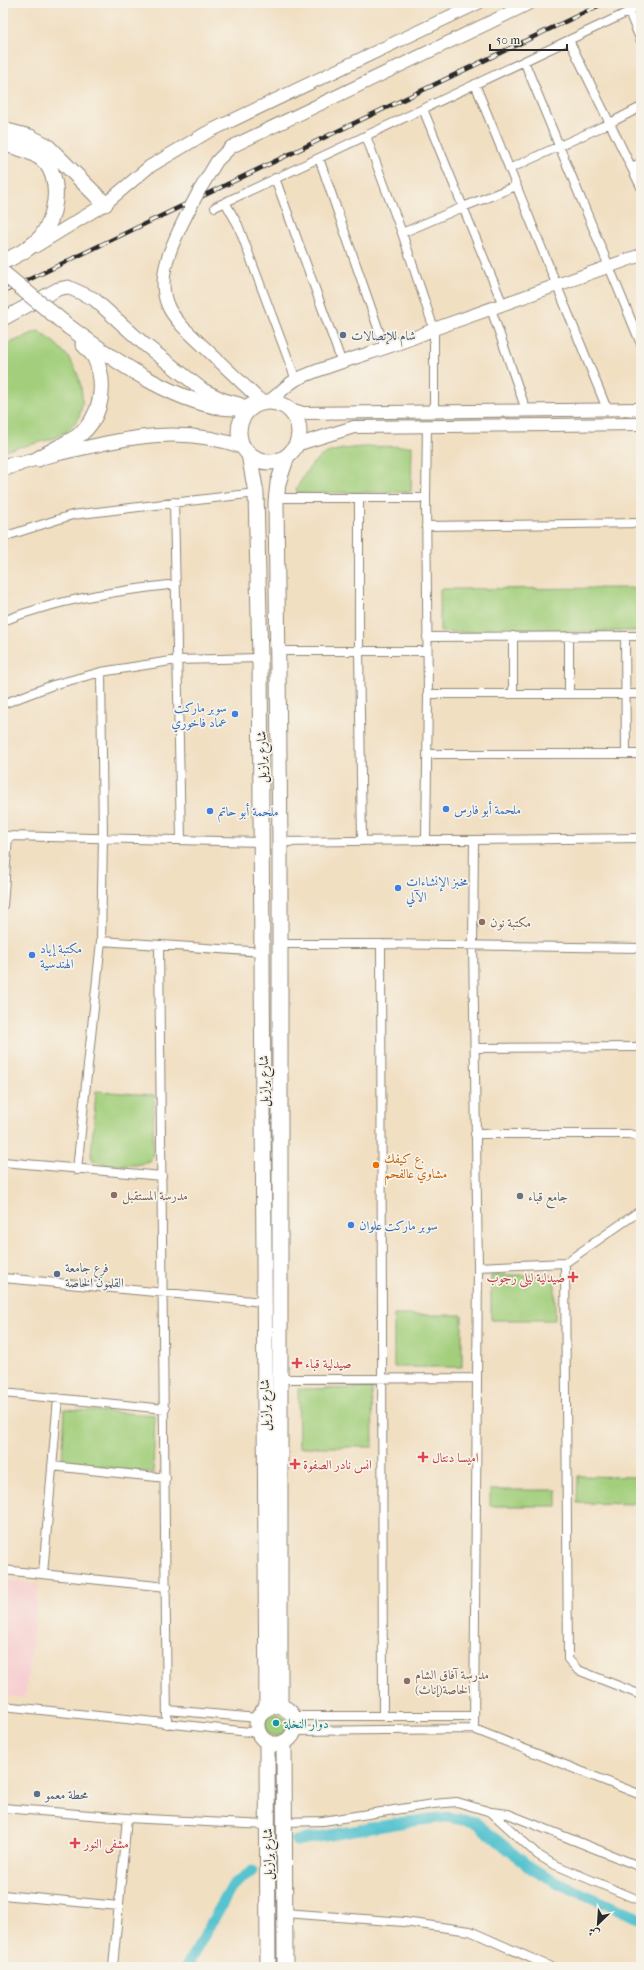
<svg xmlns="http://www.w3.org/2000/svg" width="644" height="1970" viewBox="0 0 644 1970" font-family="'IM FELL French Canon',Amiri,serif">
	<rect width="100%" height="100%" fill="#f7f3e8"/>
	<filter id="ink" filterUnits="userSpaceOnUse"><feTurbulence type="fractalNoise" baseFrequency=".025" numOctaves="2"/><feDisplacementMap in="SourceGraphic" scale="8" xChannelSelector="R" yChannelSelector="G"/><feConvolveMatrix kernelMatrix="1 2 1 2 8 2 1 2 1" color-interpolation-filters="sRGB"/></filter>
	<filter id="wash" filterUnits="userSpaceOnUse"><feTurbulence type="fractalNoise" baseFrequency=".012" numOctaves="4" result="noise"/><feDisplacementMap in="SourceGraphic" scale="16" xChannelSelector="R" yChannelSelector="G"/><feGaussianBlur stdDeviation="0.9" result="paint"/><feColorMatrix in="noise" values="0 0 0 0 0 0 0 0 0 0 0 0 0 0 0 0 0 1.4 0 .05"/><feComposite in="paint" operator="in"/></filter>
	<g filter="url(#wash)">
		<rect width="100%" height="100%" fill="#f1dfc2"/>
		<!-- built -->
		<path fill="#f7cfd2" d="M3,1580L39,1584L25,1698L3,1696Z"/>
		<!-- green -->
		<path fill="#a3cf7d" stroke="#677d54" d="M38,331C63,347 80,365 82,396C83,410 79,422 67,431C52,442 21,446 3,451V346Z
			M412,446L411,492L298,493L296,489C303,478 309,465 320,457C337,444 389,447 412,446Z
			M641,588V631L440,632V589Z
			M96,1091L154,1095L153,1153L150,1162C133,1167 110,1166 94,1162L91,1156Z
			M555,1275V1320H491V1275Z
			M394,1315H462V1367H394Z
			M372,1388L373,1447H299L298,1389Z
			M65,1409L155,1415L153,1473L62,1462Z
			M578,1476L641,1477V1504L577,1503Z
			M490,1490H557V1506H490Z
			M265 1725a11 11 0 1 1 22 0a11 11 0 1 1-22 0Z"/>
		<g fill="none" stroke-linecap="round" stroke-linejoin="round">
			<!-- canal -->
			<path stroke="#56c3cf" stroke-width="11" d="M296,1841L406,1822L446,1817L475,1822L532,1869L560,1884L641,1919
				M186,1967L233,1885L252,1871"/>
		</g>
	</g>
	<g filter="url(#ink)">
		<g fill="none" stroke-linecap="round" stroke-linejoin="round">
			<defs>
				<path id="street" d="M629,12L641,41
					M569,40L641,187
					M524,61L641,344
					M475,84L607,409
					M423,109L503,305
					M366,136L402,233L434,329V411
					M319,158L385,348
					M631,167L641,163
					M509,169L610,123L641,107
					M275,178L342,363
					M225,202L238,225L296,380
					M215,207L641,6
					M402,233L463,207L516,186
					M491,309L526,410
					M427,425L426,498L428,694L426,840H474L473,946L478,1267L474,1729
					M277,498H426
					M359,498V651L362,841
					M174,502L181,839
					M426,526L641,523
					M3,537L72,515L256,493
					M3,621C58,599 117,591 176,584
					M513,636V694
					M569,636V694
					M625,636L626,754
					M427,637L641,636
					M278,651H427
					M260,658L177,660L101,672L103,838L101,941L263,952
					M428,694H641
					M3,704L53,685L101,672
					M427,754H641
					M8,836L262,842
					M474,840L641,838
					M280,842L426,840
					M3,906L8,836L4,835
					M280,944H381L641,948
					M381,944L383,1716
					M159,945L167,1724
					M475,1048L641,1047
					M475,1134H629L641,1137
					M3,1162L162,1176
					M77,1170L101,941
					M641,1210L565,1263L568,1659L578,1670L641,1695
					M478,1267L565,1263
					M3,1278L263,1302
					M281,1379L477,1378
					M3,1393L165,1409
					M52,1466L166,1478
					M3,1570L167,1587
					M43,1574L58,1398
					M3,1706L259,1733
					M167,1710L258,1718
					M293,1716H473
					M294,1731L474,1729L641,1795
					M3,1808L127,1818L267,1825
					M491,1812L508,1814L641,1867
					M284,1822L323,1821L433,1804L457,1802L491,1812L538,1855L553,1864L641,1901
					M3,1895L119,1906
					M285,1913L404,1922L470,1931L551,1967
					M113,1967L127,1818"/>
				<path id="secondary" d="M199,191L217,161L231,147L530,3
					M190,208C176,236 154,275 168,306C171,314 177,320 183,327L262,402
					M36,246L105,204L149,167L206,133L478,3
					M268,402C278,395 286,385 297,379C341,359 390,350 434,329L641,255
					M287,408L303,413L641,409
					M296,445L354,427L641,424"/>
				<path id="primary" d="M3,319L58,289L68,287L94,299L144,344L203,390L224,400L239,404
					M8,468C28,460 49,456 70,451C131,437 181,425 243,447"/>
				<path id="highway" d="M3,130L30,137L47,146L105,204
					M3,144C17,147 37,152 47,164C62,185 55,218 41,237C30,249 17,255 3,262
					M69,327C111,358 182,409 236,408C242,408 249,406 255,405
					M239 432a30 30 0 1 1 60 0a30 30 0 1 1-60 0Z
					M249,454L256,493L260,658L267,1708
					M38,459C51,451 66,444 78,436C102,418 107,384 95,358C92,353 87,348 83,344
					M3,466L18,464
					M257 1725a19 19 0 1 1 38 0a19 19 0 1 1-38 0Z
					M280,1707V842L276,502L278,483L287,456
					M267,1742L268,1967
					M284,1742L285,1967"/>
			</defs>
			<!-- street casing -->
			<use href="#street" stroke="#8e8576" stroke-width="10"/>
			<!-- secondary casing -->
			<use href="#secondary" stroke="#8e8576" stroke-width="14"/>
			<!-- primary casing -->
			<use href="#primary" stroke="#8e8576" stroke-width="15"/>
			<!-- highway casing -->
			<use href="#highway" stroke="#8e8576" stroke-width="17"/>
			<!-- street -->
			<use href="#street" stroke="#fff" stroke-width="8"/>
			<!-- secondary -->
			<use href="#secondary" stroke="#fff" stroke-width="12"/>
			<!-- primary -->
			<use href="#primary" stroke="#fff" stroke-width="13"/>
			<!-- highway -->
			<use href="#highway" stroke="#fff" stroke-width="15"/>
			<defs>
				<path id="rail" d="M3,292L604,3"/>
			</defs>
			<!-- rail casing -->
			<use href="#rail" stroke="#2b2b2b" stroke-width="4.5"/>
			<!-- rail -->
			<use href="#rail" stroke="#f7f3e8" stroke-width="3" stroke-dasharray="9" stroke-linecap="butt"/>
			<defs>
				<path id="secondary-bridge" d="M190,208L199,191"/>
				<path id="highway-bridge" d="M3,273L69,327"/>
			</defs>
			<!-- secondary-bridge casing -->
			<use href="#secondary-bridge" stroke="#8e8576" stroke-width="14" stroke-linecap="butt"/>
			<!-- highway-bridge casing -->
			<use href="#highway-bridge" stroke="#8e8576" stroke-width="17" stroke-linecap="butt"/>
			<!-- secondary-bridge -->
			<use href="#secondary-bridge" stroke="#fff" stroke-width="12"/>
			<!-- highway-bridge -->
			<use href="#highway-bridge" stroke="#fff" stroke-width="15"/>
		</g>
	</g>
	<!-- markers -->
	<g fill="#5c6f8a" stroke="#f7f3e8" stroke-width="1.5">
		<circle cx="343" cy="335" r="4"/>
		<circle cx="57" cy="1274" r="4"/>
		<circle cx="37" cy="1794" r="4"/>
	</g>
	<g fill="#3f7fe0" stroke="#f7f3e8" stroke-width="1.5">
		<circle cx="235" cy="714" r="4"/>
		<circle cx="446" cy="809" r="4"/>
		<circle cx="210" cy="811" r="4"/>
		<circle cx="398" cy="888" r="4"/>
		<circle cx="32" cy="955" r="4"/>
		<circle cx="351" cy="1225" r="4"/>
	</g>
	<g fill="#8d6e63" stroke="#f7f3e8" stroke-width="1.5">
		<circle cx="482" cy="922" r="4"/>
		<circle cx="114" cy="1195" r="4"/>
		<circle cx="407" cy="1681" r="4"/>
	</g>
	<circle fill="#e8710a" stroke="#f7f3e8" stroke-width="1.5" cx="376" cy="1165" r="4"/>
	<circle fill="#6b7280" stroke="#f7f3e8" stroke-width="1.5" cx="520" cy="1196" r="4"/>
	<g fill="#e0444e" stroke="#f7f3e8" stroke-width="1.5">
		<path d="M571 1271h4v4h4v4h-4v4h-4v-4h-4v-4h4z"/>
		<path d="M295 1357h4v4h4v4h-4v4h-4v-4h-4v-4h4z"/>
		<path d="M421 1451h4v4h4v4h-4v4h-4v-4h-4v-4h4z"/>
		<path d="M293 1458h4v4h4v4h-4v4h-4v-4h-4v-4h4z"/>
		<path d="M73 1837h4v4h4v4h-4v4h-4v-4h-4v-4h4z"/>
	</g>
	<circle fill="#0f9aa8" stroke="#f7f3e8" stroke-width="1.5" cx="276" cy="1723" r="4"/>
	<g text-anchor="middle" stroke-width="3.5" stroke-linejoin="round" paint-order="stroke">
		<!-- service labels -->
		<g font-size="13" fill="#4e5e75" stroke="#f7f3e8" text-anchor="start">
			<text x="351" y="340">شام للإتصالات</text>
			<text x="65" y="1272">فرع جامعة<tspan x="65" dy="15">القلمون الخاصة</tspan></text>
			<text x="45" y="1799">محطة معمو</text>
		</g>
		<!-- shop labels -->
		<g font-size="13" fill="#366cbe" stroke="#f7f3e8" text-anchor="start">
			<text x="227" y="712" text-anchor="end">سوبر ماركت<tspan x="227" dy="15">عماد فاخوري</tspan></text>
			<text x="454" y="814">ملحمة أبو فارس</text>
			<text x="218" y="816">ملحمة أبو حاتم</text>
			<text x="406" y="886">مخبز الإنشاءات<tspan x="406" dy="15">الآلي</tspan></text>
			<text x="40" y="953">مكتبة إياد<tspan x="40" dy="15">الهندسية</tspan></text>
			<text x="359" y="1230">سوبر ماركت علوان</text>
		</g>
		<!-- street labels -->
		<g font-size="13" fill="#2b2b2b" stroke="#f7f3e8">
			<text transform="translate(261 757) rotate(-91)" y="5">شارع برازيل</text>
			<text transform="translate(263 1081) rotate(-90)" y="5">شارع برازيل</text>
			<text transform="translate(264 1405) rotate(-90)" y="5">شارع برازيل</text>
			<text transform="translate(267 1854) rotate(-90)" y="5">شارع برازيل</text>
		</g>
		<!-- education labels -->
		<g font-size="13" fill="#785e54" stroke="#f7f3e8" text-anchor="start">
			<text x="490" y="927">مكتبة نون</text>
			<text x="122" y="1200">مدرسة المستقبل</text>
			<text x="415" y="1679">مدرسة آفاق الشام<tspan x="415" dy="15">الخاصة(إناث)</tspan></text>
		</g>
		<!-- food labels -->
		<g font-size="13" fill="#c56008" stroke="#f7f3e8" text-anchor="start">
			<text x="384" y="1163">ع كيفك.<tspan x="384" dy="15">مشاوي عالفحم</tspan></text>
		</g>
		<!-- worship labels -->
		<g font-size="13" fill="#5b616d" stroke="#f7f3e8" text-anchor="start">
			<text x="528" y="1201">جامع قباء</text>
		</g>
		<!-- health labels -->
		<g font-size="13" fill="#be3a42" stroke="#f7f3e8" text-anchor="start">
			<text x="565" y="1282" text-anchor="end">صيدلية ليلى رجوب</text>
			<text x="305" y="1368">صيدلية قباء</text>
			<text x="432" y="1462">اميسا دنتال</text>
			<text x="303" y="1469">انس نادر الصفوة</text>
			<text x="84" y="1848">مشفى النور</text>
		</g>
		<!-- culture labels -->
		<g font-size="13" fill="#0d838f" stroke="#f7f3e8" text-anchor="start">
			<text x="284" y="1728">دوار النخلة</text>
		</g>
	</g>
	<!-- margin -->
	<rect width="644" height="1970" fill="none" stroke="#f7f3e8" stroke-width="16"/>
	<!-- north arrow -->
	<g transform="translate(598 1924) rotate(205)" stroke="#f7f3e8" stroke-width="3" paint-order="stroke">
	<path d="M0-3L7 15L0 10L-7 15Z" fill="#2b2b2b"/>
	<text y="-6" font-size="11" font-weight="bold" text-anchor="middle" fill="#2b2b2b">ش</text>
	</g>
	<!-- scale -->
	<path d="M490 44v6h77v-6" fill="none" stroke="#2b2b2b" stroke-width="2"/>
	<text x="496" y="44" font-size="12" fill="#2b2b2b" stroke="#f7f3e8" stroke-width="3" paint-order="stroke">50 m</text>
</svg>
